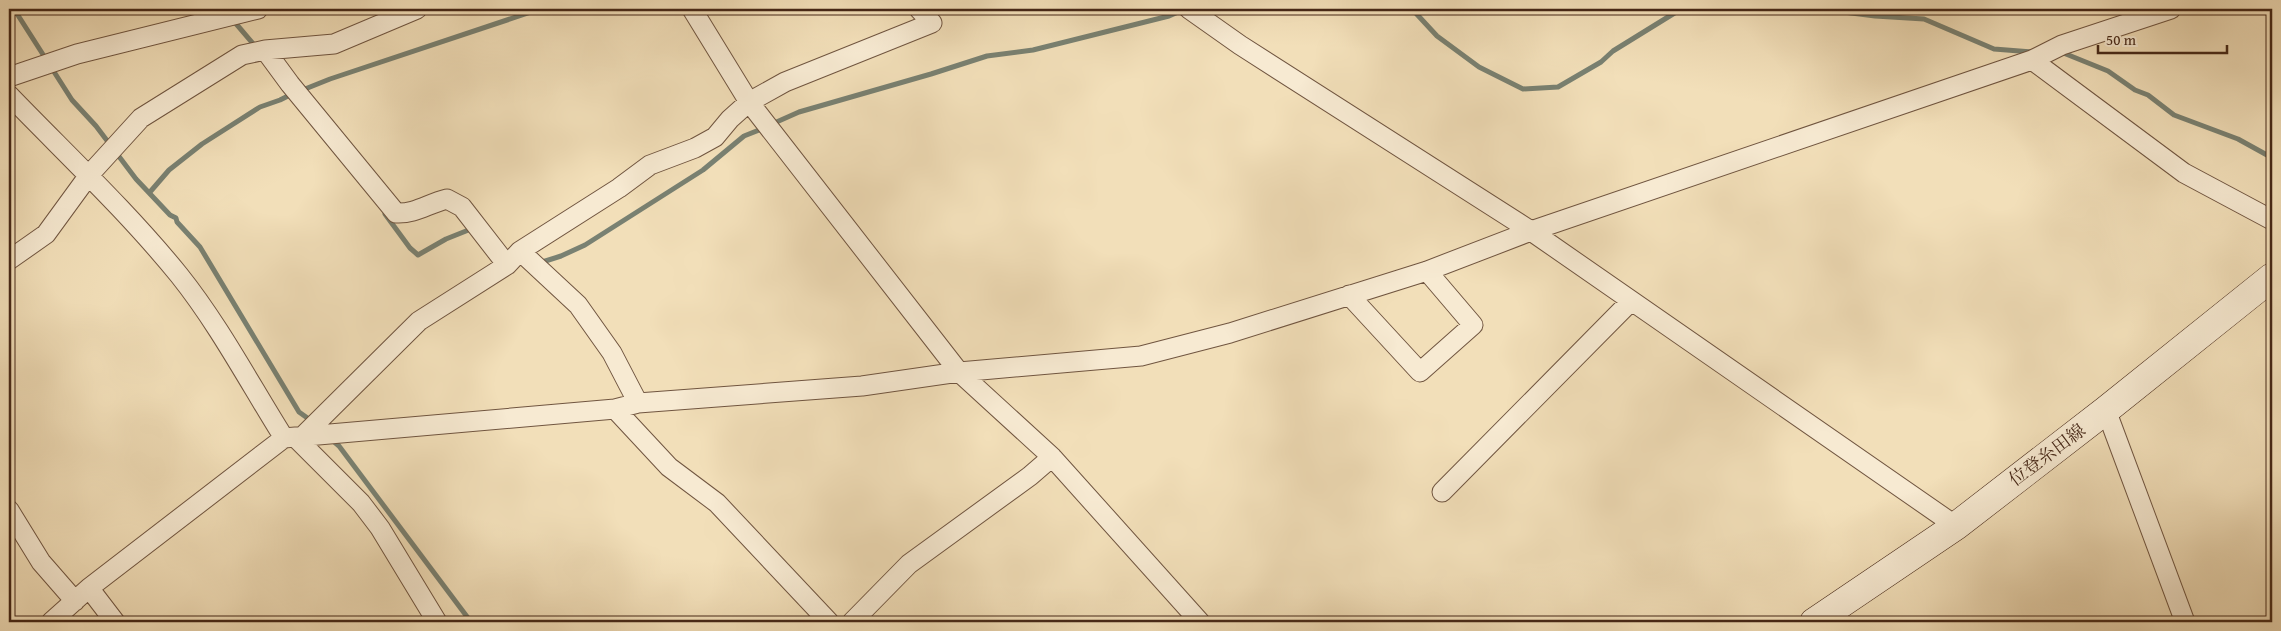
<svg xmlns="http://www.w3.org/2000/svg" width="2281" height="631" viewBox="0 0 2281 631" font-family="'Gentium Book Plus','Noto Serif JP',serif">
	<rect width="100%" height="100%" fill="#f2dfb9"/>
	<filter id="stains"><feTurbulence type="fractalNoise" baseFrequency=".004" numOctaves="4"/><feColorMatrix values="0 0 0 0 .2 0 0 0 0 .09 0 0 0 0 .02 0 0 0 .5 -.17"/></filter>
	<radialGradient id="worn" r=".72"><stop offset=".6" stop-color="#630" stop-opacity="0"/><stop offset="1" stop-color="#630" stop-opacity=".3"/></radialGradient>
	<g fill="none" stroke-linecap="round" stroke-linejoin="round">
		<!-- stream -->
		<path stroke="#798172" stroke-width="5" d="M14,9L72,100L96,126L136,179L170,215L176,218L177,222L200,247L299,412L313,422
			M1412,9L1437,36L1479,67L1523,89L1558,87L1601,62L1613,51L1681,9
			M1820,9L1875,16L1924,19L1994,49L2032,52
			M232,19L256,47
			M2061,52L2108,71L2135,90L2148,95L2174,115L2238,139L2267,155
			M300,91L330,79L540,9
			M772,124L799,112L931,74L987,56L1033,50L1169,16L1185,9
			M150,192L169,170L202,144L260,107L280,100L292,94
			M385,214L410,248L418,255L446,239L471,229L472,231
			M539,263L561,256L585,245L703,170L744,136L764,128
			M332,440L339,446L471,622"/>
		<defs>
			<path id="street" d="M692,9L749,102L959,372L1052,457L1200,622
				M1189,9L1240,45L1531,231L1956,526
				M265,50L290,84L396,213C416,214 427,204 447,199L462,207L507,265
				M2032,60L2184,173L2272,220
				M9,77L77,54L258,9
				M9,95C66,154 127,211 179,275C219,325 250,384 284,438
				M520,251L578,305L612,353L638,403
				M9,260L46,234L89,175L141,118L242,55L265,50L334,44L417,9
				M1349,295L1420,372L1473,325L1427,271
				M615,409L669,467L717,503L829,622
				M2106,410L2185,622
				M295,437L361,503L380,528L437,622
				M302,437L419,321L507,265L520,251L619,188L650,165L695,148L715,137L730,119L749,102L785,82L932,23L919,9
				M1442,492L1631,301
				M9,510L41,562L75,601
				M89,588L115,622
				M51,622L89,588L284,438L615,409L638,403L862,386L959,372L1141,356L1230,333L1427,271L1531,231L2032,60L2062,45L2171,9
				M852,622L909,564L1030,476L1052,457"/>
			<path id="secondary" d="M1814,622L1956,526L2106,410L2272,277"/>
		</defs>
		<!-- street casing -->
		<use href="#street" stroke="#705540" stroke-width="21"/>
		<!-- secondary casing -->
		<use href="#secondary" stroke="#452717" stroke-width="29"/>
		<!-- street -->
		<use href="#street" stroke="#f7ead2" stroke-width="19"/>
		<!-- secondary -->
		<use href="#secondary" stroke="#f7ead2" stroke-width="28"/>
	</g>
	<g text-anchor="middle" stroke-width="4" stroke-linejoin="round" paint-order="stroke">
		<!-- street labels -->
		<g font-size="18" fill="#452717" stroke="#f7ead2">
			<text transform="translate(2047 455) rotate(-37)" y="6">位登糸田線</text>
		</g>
	</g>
	<!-- margin -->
	<rect width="2281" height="631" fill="none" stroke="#f2dfb9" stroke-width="30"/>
	<rect x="10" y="10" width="2261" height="611" fill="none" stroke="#452717" stroke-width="2.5"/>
	<rect x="15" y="15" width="2251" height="601" fill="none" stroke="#452717"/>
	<!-- scale -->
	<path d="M2098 45v8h129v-8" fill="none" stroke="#452717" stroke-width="2.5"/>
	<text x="2106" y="45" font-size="15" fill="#452717" stroke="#f7ead2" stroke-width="4" paint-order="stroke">50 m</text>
	<rect width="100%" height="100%" filter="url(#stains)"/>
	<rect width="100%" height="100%" fill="url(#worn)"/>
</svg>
